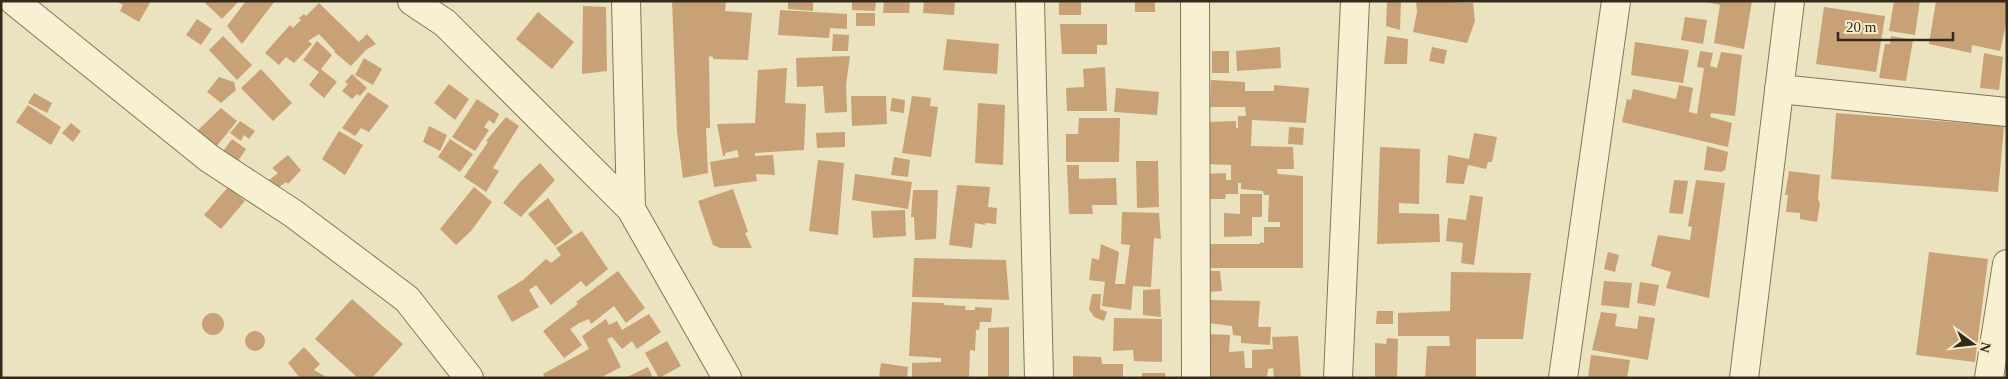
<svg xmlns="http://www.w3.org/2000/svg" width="2008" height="379" viewBox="0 0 2008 379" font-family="Georgia,serif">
	<rect width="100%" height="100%" fill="#ebe3bf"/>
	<!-- building -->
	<path fill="#c8a176" d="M116,1H151L139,22L120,11L123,5Z
		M207,1H239L222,19L205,3Z
		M246,1H275L242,44L227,26Z
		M672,1L726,2L725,11L752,13L748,60L713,59V57L709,56L710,128H706L708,173L683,178L677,132Z
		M788,1H813V11L788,9Z
		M852,1H876L875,11L852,10Z
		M884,1H910L909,13H883Z
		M924,1H955L954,15L923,13Z
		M1059,1H1081V15H1059Z
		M1135,1H1155V12H1135Z
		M1416,1L1473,3L1475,21L1467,43L1413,32L1417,12Z
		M1752,1L1744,49L1714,43L1720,5L1702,1Z
		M1894,1H1920L1915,35L1889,31Z
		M1936,1H2007V20L2000,51L1972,45L1971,53L1929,44Z
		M1387,2H1401L1400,30L1386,26Z
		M319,3L359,42L367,34L376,44L366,50L351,66L334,52L335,51L319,34L308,41L312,44L294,63L286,57L279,65L265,53L290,25L293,28L301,20L299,18L304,14L306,16Z
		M583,6L606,7L607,71L582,74Z
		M1824,7L1885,16L1876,72L1816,64Z
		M780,10L847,14V29L830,28L829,38L778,35Z
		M538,12L574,42L552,69L516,39Z
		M856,13H875V26H856Z
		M1685,17L1707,20L1703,44L1681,40Z
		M197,19L212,29L201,45L186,35Z
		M1060,24H1107V45H1097V54H1062Z
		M833,34L849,35L848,51H832Z
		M223,36L252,65L237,80L209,50Z
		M1387,36L1408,39L1407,64H1384Z
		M1891,36L1913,40L1906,81L1879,78L1885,44H1890Z
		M947,39L999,44L997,74L943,70Z
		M317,41L332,55L321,69L337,82L324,98L309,85L319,72L303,60Z
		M1635,42L1689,50L1683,83L1631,75Z
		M1280,47L1281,68L1237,71L1236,51Z
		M1432,47L1447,50L1444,64L1429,61Z
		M1212,51H1229V73H1212Z
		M1700,51L1713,53L1710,66L1717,68L1721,52L1742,55L1735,116L1711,113L1710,117L1732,123L1728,147L1622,122L1627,99L1631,100L1633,89L1676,99L1679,85L1693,88L1689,112L1697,114L1704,68L1697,67Z
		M1984,53L2003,57L1999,90L1980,88Z
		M850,56L846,85L847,112L825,113L823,86L797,87L796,58Z
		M364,58L382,69L373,85L355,75Z
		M1105,67L1107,111H1067L1066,88L1084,87L1083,69Z
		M787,68L785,103L806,104L804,150L755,153V156L773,155L775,175L756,174L757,181L714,187L710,162L739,157L737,150L725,153V156H723L717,124L755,123L758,70Z
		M261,69L292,103L273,121L241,88Z
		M352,74L367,88L360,96L357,94L352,99L342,91L348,84L345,82Z
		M219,77L234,82L236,90L221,103L207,92Z
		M1211,80L1245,82V91H1274V85L1309,88L1306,123L1252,120L1251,146L1293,147L1294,169H1277L1278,174L1303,176V268H1206L1207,244H1260V242L1264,243V227H1280V222H1268L1269,195H1264L1263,191L1241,189V183H1238V194H1226L1225,199H1203V174L1226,173V180H1231V165L1206,164L1208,122L1236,121V128H1238V116H1246L1245,107H1210Z
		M449,84L469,99L455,120L434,103Z
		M1116,88L1159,92L1157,115L1114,112Z
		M368,92L389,106L369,132L361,128L355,136L342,128Z
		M34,93L52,103L47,113L28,103Z
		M851,96H886L887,124L852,126Z
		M912,96L931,98L930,106L938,107L931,157L902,153Z
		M892,98L905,100L904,113L890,111Z
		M477,99L499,114L494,124L489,120L484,127L489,130L475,151L452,137Z
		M978,103L1005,105L1003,165L975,163Z
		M28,105L61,127L51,145L16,122Z
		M221,108L237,121L212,152L195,133Z
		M1836,113L2004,126L1998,192L1831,179Z
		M506,117L519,126L493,168L499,171L486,192L464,177L488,142L486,141Z
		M1079,118H1120L1119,162H1066V134H1078Z
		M240,121L255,131L249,139L244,135L241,141L230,133Z
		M71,123L81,131L73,142L62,133Z
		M429,126L447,135L440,151L423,142Z
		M1289,127L1304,128L1303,145L1288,144Z
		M339,131L363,145L345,175L322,159Z
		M845,132V147L817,148L816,133Z
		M1474,133L1497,137L1492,162H1488L1486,169L1468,165L1464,184L1446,183L1448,155L1469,159Z
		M232,139L246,149L236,164L221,154Z
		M450,139L473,154L460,172L438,157Z
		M1707,146L1728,152L1725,171L1723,170L1722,172L1704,170Z
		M1380,147L1420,149L1419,204L1399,203V213L1439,214L1440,242L1377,244Z
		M288,155L301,170L288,184L286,182L271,193L264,184L278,173L272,168Z
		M894,157L910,160L908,177L891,175Z
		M818,160L844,163L838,235L809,231Z
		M1136,161H1158L1159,207L1137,208Z
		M540,163L555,180L521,217L503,203L520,182Z
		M1067,165H1079V179L1116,178L1117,205H1092L1093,214H1069Z
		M1789,171L1820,175L1818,199L1820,204L1817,222L1800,219V213L1786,212L1788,195H1785Z
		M855,174L912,182L908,209L852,200Z
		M1674,180L1688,181L1683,214L1669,213Z
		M1696,180L1725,183L1709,298L1666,288L1671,272L1651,266L1658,235L1690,240L1692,227L1688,226Z
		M957,185L990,187L988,207L997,208L996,224L985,223V225L975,223L972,248L949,245Z
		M228,187L245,201L221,229L204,215Z
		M474,187L492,202L471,231L456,245L440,229Z
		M733,189L748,232L745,233L752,248H720L713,245L698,201Z
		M913,190H938L936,239L915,240L914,217H911Z
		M1240,194H1262V217H1252V236L1224,237V213L1240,214Z
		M1470,195L1483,197L1474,265L1461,263L1463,243L1446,241L1448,218L1466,220Z
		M548,198L573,232L555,246L528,214Z
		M905,210L906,236L873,238L871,211Z
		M1122,212L1159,213L1161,239L1154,238L1151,287L1133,286L1131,310L1102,306L1105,282L1089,280L1092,258L1099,260L1101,244L1119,252L1115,284H1125L1130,245L1121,244Z
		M582,231L608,269L586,287L581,281L551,305L536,285L529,290L539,307L512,322L497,296L523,280L546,259L551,263L561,255L556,248Z
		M1608,252L1619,255L1615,272L1604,269Z
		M1929,252L1988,259L1975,362L1916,355Z
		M914,258L1006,260L1009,300L912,297Z
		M618,271L645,308L626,323L614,306L591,324L589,319L579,323L570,329L582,345L564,358L543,331L578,304L576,302Z
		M1206,271H1220L1222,291L1207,292Z
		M1451,272L1531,273L1523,339H1476V378H1425L1427,346H1450L1449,336H1398V313L1450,311Z
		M1604,281L1632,283L1629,308L1601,305Z
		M1640,282L1659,285L1655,306L1637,303Z
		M1160,289L1161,317L1143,315V290Z
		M1092,294H1101L1100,309L1107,312L1104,321L1094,317L1089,309Z
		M352,299L403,344L372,378H358L315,339Z
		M1209,300L1260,301L1258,327H1271L1270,345L1241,343V336L1233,335L1232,326L1208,323Z
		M912,302L944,303V305L966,306L965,310H975V307L992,308L991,322H980L979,330H976L975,351L970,350L969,378H912V363L941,362V358L909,356Z
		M1377,311H1393V324H1376Z
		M1601,312L1617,314L1615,326L1637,329L1639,316L1655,318L1648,360L1592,350Z
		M202 324a11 11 0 1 1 22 0a11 11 0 1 1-22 0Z
		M649,314L661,332L637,349L632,341L622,349L612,337L607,339L621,367L600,378H545L543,374L589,349L582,336L606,319L609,325L617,321L622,330Z
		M1114,318L1162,319V362L1134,361L1133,350L1113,351Z
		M1009,327V378H988V328Z
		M245 341a10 10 0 1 1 20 0a10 10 0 1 1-20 0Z
		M1207,334L1230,335L1229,352L1244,351L1245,368H1252V350L1273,349L1272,337L1298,336L1301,378H1274L1273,368L1268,369L1267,378H1208Z
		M1387,338L1398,339L1397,378H1375V343L1386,344Z
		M667,341L681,366L659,378L645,353Z
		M304,347L320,364L314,370L328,378H300L288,363Z
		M1591,355L1630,360L1627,378H1588Z
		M1073,356L1101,357L1102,364H1123V378H1073Z
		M881,363L908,367L907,378H879Z
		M648,367L653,378H625Z
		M1142,373H1165L1166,378H1142Z"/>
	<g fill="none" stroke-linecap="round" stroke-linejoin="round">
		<defs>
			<path id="street" d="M14,1L210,159L294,214L407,299L469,378
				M412,1L445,23L631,209L727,378
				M626,1L631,209
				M1030,1L1039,378
				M1195,1L1196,378
				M1779,89L2007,112
				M1338,378L1355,1
				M1563,378L1616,1
				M1744,378L1790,1
				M1989,378L2007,264"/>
		</defs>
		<!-- street casing -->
		<use href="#street" stroke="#837458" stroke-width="30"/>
		<!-- street -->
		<use href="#street" stroke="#f7f0d2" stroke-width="28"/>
	</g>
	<!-- border -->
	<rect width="2008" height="379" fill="none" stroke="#332a1c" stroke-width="5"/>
	<!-- north arrow -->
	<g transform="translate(1973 344) rotate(105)" stroke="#f3edce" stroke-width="4" paint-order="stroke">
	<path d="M0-4L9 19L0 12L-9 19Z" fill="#332a1c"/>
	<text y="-8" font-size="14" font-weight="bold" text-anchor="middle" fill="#332a1c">N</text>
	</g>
	<!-- scale -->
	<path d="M1838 32v8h115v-8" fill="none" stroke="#332a1c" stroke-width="2.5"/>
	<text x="1846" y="32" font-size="15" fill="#332a1c" stroke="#f3edce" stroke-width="4" paint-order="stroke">20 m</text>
</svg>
